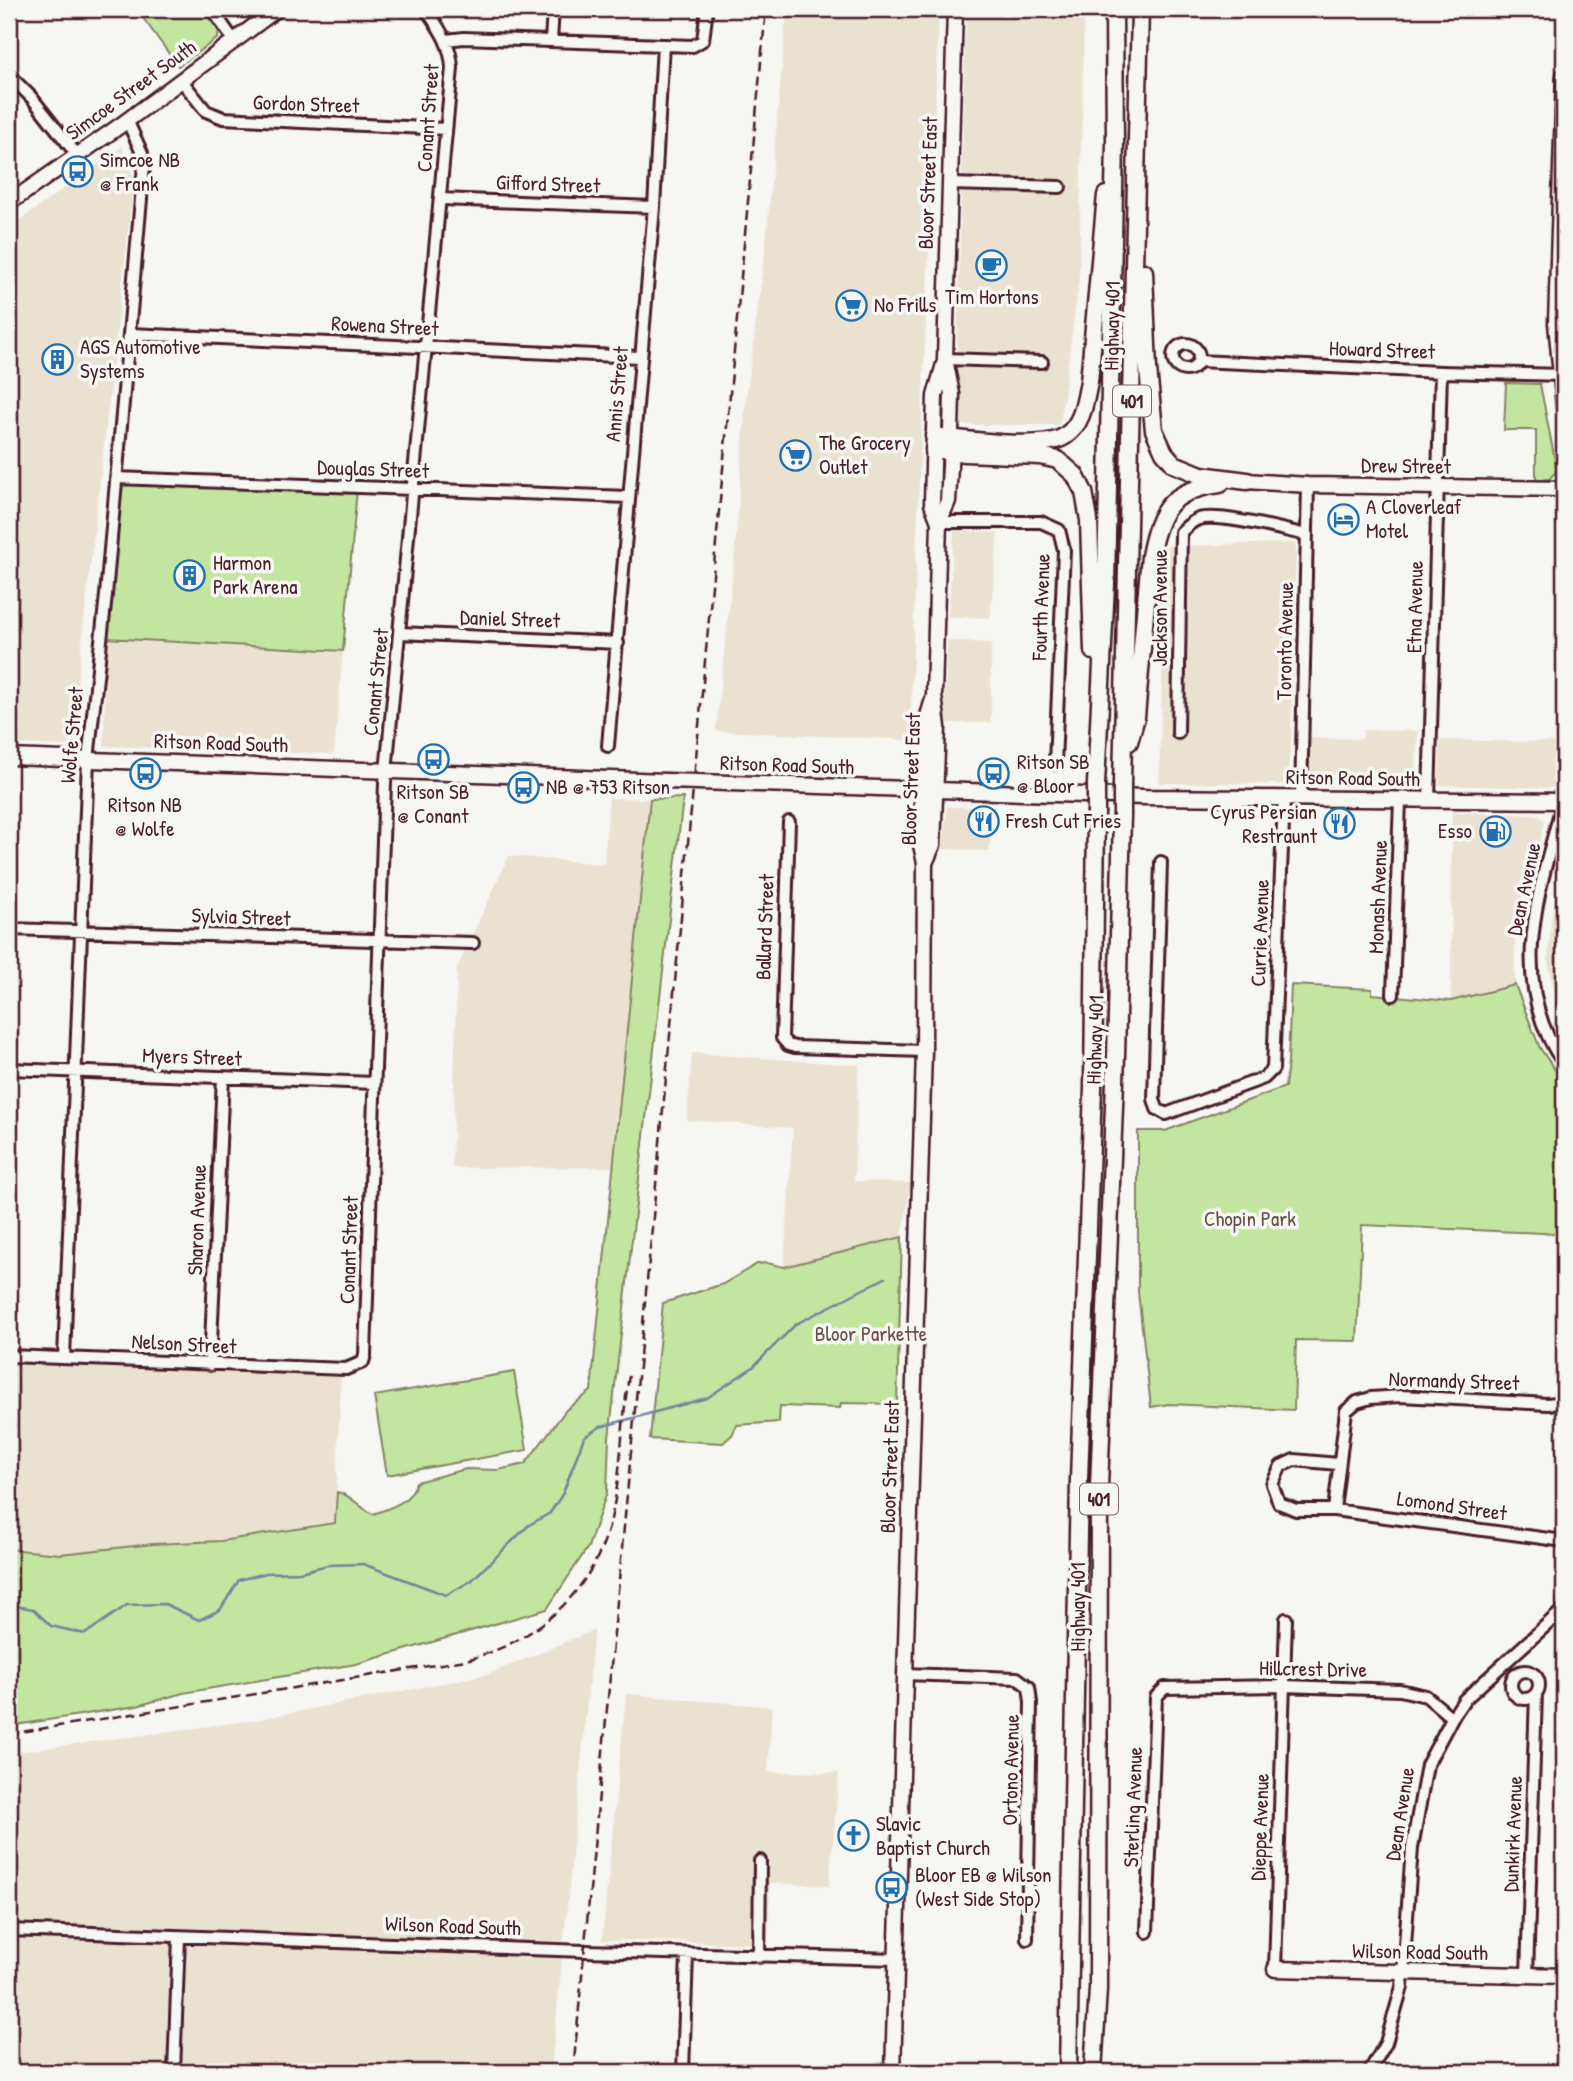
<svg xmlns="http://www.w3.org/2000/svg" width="1573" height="2081" viewBox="0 0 1573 2081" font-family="'Patrick Hand',sans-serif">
	<rect width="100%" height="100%" fill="#f6f6f2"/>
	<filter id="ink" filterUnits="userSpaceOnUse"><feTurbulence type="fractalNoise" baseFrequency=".0143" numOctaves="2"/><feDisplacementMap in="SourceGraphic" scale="14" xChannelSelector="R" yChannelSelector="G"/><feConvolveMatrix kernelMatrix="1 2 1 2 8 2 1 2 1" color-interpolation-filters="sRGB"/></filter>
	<g filter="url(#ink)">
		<!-- built -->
		<path fill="#eae1d1" d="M787,9H939L916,556L910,740L716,731L735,550L746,400L765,252Z
			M966,9H1084L1079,280L1060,425H955Z
			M122,147L134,178L70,746L9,744V228Z
			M954,530L998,533L990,618L948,617Z
			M1296,543L1291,739L1287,784L1159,783L1166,546Z
			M106,638L343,651L334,754L104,746Z
			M947,641L991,643V723H944Z
			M1363,730L1418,731L1415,785L1318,787L1309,776V738L1363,739Z
			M1440,740L1555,742L1556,788L1439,785Z
			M609,798L650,799L618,1167L452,1168L457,968L509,856L604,864Z
			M947,807H994L989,851L943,849Z
			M1452,812L1537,815L1545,820L1534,863L1515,918V985L1451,1001Z
			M1564,858V1016L1558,1006L1548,964L1551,919Z
			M692,1053L859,1065L854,1181L911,1183L902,1237L784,1267L793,1128L687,1120Z
			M9,1359L341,1375L335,1523L221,1541L153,1544L60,1554L9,1549Z
			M594,1630L551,2072H9V1753L255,1720L489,1674Z
			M626,1694L772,1707L768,1772L839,1773L829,1886L770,1883L768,1944L602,1940Z"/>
		<!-- green -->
		<path fill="#c2e69f" stroke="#868265" stroke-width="2" d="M153,9H205L219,28L218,38L178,66L143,18Z
			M1506,383L1540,384L1557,471L1549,479L1536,480V430H1504Z
			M120,481L357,489L343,651L106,638Z
			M683,798L609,1438L607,1492L588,1547L547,1609L356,1664L183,1693L137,1706L9,1726V1549L60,1554L153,1544L221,1541L335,1523L337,1492C352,1495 359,1508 373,1514C390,1508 411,1503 416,1482L466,1469L498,1470L525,1464L566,1410L591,1391L650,799Z
			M1291,985L1372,989V994L1451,1001L1515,985L1540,1048L1564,1083V1234L1362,1225L1357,1341L1296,1340L1294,1410L1169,1404L1151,1407L1138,1292V1131H1165L1285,1087L1288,1062Z
			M902,1237L897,1404L841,1403L840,1408L780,1406L779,1422L737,1425L732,1435L723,1443L650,1439L663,1303L723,1284L757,1264L767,1263L784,1267Z
			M514,1372L527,1450L387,1475L374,1396Z"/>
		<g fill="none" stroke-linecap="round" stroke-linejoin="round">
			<!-- stream -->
			<path stroke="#72849f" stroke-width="2.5" d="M9,1607L11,1605L33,1609L51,1626L85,1634L127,1605L165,1604L199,1620L220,1610L239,1580L266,1573L300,1572L328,1565L363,1564L446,1595L471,1581L529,1525L550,1513L563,1493L584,1437L600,1427L707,1398L753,1367L796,1324L885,1278"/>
			<defs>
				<path id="minor" d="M212,9L234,41
					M446,40L464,38L693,46L703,40L707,9
					M551,41L553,9
					M9,75L32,98L77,155
					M181,80L206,111L223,118L446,129
					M949,184L1060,187
					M441,199L654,207
					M130,334L639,357
					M1173 357a13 13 0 1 1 26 0a13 13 0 1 1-26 0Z
					M945,359L1042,362
					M1198,361L1441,372L1564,375
					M116,478L628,497
					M939,522H1041L1059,530L1064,550L1055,764
					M400,633L618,643
					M1178,733L1181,532C1186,527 1192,521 1199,519C1219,513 1284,530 1307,535
					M608,746L654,207L663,45
					M1301,799L1308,485
					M1429,800L1441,372
					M1563,801C1540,890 1505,980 1564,1064
					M789,822L782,1038L788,1045L795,1047L924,1051
					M1161,862L1154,1099L1157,1109L1166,1114L1264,1078L1273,1069L1284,798
					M9,929L473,943
					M1393,995L1400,800
					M9,1069L374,1083
					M9,1356L346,1369L363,1362L365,1355L385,783L452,68C451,44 439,28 426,9
					M64,1358L88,760L106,595L144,165L142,153L127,120
					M210,1365L223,1077
					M1338,1464L1294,1460L1281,1466L1272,1484L1279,1503L1296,1510H1334L1564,1541
					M1334,1510L1346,1411L1357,1402L1371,1398L1401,1396L1548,1404L1564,1402
					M1511 1685a14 14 0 1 1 28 0a14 14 0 1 1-28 0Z
					M904,1674L1017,1678L1029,1687L1031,1702L1027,1939
					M9,1930L585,1951L897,1959
					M1147,1932L1156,1697L1165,1688L1284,1686L1400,1690L1426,1696L1452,1718
					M759,1957L760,1861
					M1275,1969L1286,1619
					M1527,1975L1536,1694
					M174,2072L179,1937
					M683,2072L687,1954
					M1369,2072L1386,2043L1402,1987L1412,1848L1427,1765L1452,1718L1464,1700L1564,1609"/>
				<path id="major" d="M1564,76L1556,323L1564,407
					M9,203L121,125L277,9
					M1247,481L1308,485L1564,489
					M939,522L932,504L933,466L935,396L944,364
					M9,757L666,781
					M729,783L1144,797L1564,801
					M925,863L933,845L938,727L934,696L939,522L948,501L950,467L952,394L945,359L955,9
					M1275,1969L1564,1976
					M893,2072L924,1051L925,863L921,845L924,729L934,696"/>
				<path id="highway" d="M1144,272L1148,369L1154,430L1164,452L1174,464L1201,475L1247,481
					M934,436C962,440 1044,451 1065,436C1083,424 1085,401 1089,382L1106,195
					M934,449L965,453L1040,456L1058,460L1075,475L1084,492L1089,520L1093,651
					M1129,742L1136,717L1150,556C1159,509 1171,490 1220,484
					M1096,784L1106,584L1115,141L1114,9
					M1122,784L1140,9
					M1068,2072L1079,1479L1093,1088L1096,813
					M1093,2072L1098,1989L1099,1487L1116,1056L1122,815"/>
			</defs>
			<!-- minor casing -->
			<use href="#minor" stroke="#4a1f2b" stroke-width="16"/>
			<!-- major casing -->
			<use href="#major" stroke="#4a1f2b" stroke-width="19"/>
			<!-- highway casing -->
			<use href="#highway" stroke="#4a1f2b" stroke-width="21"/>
			<!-- minor -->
			<use href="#minor" stroke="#f6f6f2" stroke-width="10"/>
			<!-- major -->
			<use href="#major" stroke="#f6f6f2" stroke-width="14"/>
			<!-- highway -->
			<use href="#highway" stroke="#f6f6f2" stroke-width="16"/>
			<!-- rail -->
			<path stroke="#4a1f2b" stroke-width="2.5" stroke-dasharray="10 5" stroke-linecap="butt" d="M9,1734L466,1660C537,1642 594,1591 611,1519C622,1473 621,1423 629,1376
				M573,2072L766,9"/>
			<defs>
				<path id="major-bridge" d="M666,781L729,783"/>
				<path id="highway-bridge" d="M1096,813V784
					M1122,815V784"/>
			</defs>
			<!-- major-bridge casing -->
			<use href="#major-bridge" stroke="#4a1f2b" stroke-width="19" stroke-linecap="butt"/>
			<!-- highway-bridge casing -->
			<use href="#highway-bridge" stroke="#4a1f2b" stroke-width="21" stroke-linecap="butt"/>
			<!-- major-bridge -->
			<use href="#major-bridge" stroke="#f6f6f2" stroke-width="14"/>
			<!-- highway-bridge -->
			<use href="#highway-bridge" stroke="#f6f6f2" stroke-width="16"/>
		</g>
	</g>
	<!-- icons -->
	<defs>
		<symbol id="bus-ring" viewBox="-11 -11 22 22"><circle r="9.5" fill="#f6f6f2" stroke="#1f6fb2" stroke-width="1.5"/><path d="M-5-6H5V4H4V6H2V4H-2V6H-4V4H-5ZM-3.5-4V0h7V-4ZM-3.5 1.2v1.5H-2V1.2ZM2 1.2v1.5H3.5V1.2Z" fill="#1f6fb2"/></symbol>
		<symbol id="cafe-ring" viewBox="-11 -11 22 22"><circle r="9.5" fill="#f6f6f2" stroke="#1f6fb2" stroke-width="1.5"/><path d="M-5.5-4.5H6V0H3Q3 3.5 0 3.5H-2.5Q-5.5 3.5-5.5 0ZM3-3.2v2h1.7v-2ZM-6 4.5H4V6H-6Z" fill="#1f6fb2"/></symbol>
		<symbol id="supermarket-ring" viewBox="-11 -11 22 22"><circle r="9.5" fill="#f6f6f2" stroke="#1f6fb2" stroke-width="1.5"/><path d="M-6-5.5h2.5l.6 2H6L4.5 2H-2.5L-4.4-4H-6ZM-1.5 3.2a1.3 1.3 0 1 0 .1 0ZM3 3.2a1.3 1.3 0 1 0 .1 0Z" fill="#1f6fb2"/></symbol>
		<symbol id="building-ring" viewBox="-11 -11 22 22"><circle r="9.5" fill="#f6f6f2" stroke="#1f6fb2" stroke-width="1.5"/><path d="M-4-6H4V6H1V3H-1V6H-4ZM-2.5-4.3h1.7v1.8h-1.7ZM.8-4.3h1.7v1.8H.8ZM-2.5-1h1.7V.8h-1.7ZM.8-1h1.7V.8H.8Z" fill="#1f6fb2"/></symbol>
		<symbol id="hotel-ring" viewBox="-11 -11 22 22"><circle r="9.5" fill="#f6f6f2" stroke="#1f6fb2" stroke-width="1.5"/><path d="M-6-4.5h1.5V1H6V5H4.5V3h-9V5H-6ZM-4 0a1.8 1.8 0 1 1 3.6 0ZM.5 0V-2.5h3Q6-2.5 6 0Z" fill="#1f6fb2"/></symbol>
		<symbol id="restaurant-ring" viewBox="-11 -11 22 22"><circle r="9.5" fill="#f6f6f2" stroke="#1f6fb2" stroke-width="1.5"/><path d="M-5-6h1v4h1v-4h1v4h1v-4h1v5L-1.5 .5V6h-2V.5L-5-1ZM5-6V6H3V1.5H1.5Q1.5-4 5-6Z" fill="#1f6fb2"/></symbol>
		<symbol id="fuel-ring" viewBox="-11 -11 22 22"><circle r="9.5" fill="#f6f6f2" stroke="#1f6fb2" stroke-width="1.5"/><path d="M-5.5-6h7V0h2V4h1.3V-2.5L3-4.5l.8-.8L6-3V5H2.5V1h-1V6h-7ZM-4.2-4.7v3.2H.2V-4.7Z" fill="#1f6fb2"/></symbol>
		<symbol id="church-ring" viewBox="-11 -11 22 22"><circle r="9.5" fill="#f6f6f2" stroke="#1f6fb2" stroke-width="1.5"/><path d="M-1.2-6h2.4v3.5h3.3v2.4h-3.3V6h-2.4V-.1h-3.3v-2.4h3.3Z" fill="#1f6fb2"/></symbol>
	</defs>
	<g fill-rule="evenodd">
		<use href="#bus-ring" x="60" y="154" width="35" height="35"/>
		<use href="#cafe-ring" x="974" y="248" width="35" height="35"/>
		<use href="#supermarket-ring" x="834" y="288" width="35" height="35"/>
		<use href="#building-ring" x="40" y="342" width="35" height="35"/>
		<use href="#supermarket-ring" x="778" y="438" width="35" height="35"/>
		<use href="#hotel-ring" x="1326" y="502" width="35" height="35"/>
		<use href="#building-ring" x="172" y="558" width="35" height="35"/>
		<use href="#bus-ring" x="416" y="742" width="35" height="35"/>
		<use href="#bus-ring" x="128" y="756" width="35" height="35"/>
		<use href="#bus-ring" x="976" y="756" width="35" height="35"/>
		<use href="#bus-ring" x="506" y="770" width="35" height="35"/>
		<use href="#restaurant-ring" x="966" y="804" width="35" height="35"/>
		<use href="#restaurant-ring" x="1322" y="806" width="35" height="35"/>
		<use href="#fuel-ring" x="1478" y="814" width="35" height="35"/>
		<use href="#church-ring" x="836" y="1818" width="35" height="35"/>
		<use href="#bus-ring" x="874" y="1870" width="35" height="35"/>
	</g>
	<g text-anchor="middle" stroke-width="7" stroke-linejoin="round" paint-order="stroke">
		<!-- shield labels -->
		<g fill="#f6f6f2" stroke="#7e6067" stroke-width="2">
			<rect x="1113" y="385.5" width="38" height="31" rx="5"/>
			<rect x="1080" y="1483.5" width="38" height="31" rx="5"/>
		</g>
		<g font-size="19" font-weight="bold" fill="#4a1f2b">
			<text x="1132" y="408">401</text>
			<text x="1099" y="1506">401</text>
		</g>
		<!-- street labels -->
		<g font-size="21" fill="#4a1f2b" stroke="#f6f6f2">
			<text transform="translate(131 90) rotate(-36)" y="7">Simcoe Street South</text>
			<text transform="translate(306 104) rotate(2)" y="7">Gordon Street</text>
			<text transform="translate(428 118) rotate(-86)" y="7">Conant Street</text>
			<text transform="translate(928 183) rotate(-88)" y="7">Bloor Street East</text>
			<text transform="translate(548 184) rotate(2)" y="7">Gifford Street</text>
			<text transform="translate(385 326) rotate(3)" y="7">Rowena Street</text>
			<text transform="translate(1112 326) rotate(-89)" y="7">Highway 401</text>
			<text transform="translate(1382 350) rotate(2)" y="7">Howard Street</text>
			<text transform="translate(617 394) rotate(-85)" y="7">Annis Street</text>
			<text transform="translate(1406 466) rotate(1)" y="7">Drew Street</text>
			<text transform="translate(373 469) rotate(2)" y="7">Douglas Street</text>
			<text transform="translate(1041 607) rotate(-88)" y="7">Fourth Avenue</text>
			<text transform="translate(1415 607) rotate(-89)" y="7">Etna Avenue</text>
			<text transform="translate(1160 608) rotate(-90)" y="7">Jackson Avenue</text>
			<text transform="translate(510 619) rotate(2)" y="7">Daniel Street</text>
			<text transform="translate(1285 641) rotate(-89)" y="7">Toronto Avenue</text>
			<text transform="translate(376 682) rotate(-84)" y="7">Conant Street</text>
			<text transform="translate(72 735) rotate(-85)" y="7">Wolfe Street</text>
			<text transform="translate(221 743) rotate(2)" y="7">Ritson Road South</text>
			<text transform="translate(787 765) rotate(2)" y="7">Ritson Road South</text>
			<text transform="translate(1353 778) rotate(1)" y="7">Ritson Road South</text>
			<text transform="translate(911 779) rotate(-88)" y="7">Bloor Street East</text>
			<text transform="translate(1524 889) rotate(-78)" y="7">Dean Avenue</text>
			<text transform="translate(1378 897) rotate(-88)" y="7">Monash Avenue</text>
			<text transform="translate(241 917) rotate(2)" y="7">Sylvia Street</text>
			<text transform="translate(765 927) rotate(-88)" y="7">Ballard Street</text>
			<text transform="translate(1260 933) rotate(-88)" y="7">Currie Avenue</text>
			<text transform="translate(1095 1040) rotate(-88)" y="7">Highway 401</text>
			<text transform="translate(192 1057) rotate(2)" y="7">Myers Street</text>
			<text transform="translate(197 1220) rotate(-88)" y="7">Sharon Avenue</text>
			<text transform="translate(349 1250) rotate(-88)" y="7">Conant Street</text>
			<text transform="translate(184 1344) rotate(3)" y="7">Nelson Street</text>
			<text transform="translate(1454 1381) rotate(2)" y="7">Normandy Street</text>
			<text transform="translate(890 1467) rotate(-88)" y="7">Bloor Street East</text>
			<text transform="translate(1452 1506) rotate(8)" y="7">Lomond Street</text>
			<text transform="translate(1078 1607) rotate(-90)" y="7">Highway 401</text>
			<text transform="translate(1313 1669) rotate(1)" y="7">Hillcrest Drive</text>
			<text transform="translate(1011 1770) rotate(-89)" y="7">Ortono Avenue</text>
			<text transform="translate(1133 1807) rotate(-88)" y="7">Sterling Avenue</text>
			<text transform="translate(1400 1814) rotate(-81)" y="7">Dean Avenue</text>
			<text transform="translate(1260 1827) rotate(-88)" y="7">Dieppe Avenue</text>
			<text transform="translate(1513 1834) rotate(-88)" y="7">Dunkirk Avenue</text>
			<text transform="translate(453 1926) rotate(2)" y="7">Wilson Road South</text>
			<text transform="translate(1420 1952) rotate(1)" y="7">Wilson Road South</text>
		</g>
		<!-- poi labels -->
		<g font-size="21" fill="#4a1f2b" stroke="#f6f6f2" text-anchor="start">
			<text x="100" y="167">Simcoe NB<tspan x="100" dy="24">@ Frank</tspan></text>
			<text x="992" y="304" text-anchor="middle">Tim Hortons</text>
			<text x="874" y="312">No Frills</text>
			<text x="80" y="354">AGS Automotive<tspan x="80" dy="24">Systems</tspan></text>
			<text x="819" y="450">The Grocery<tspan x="819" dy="24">Outlet</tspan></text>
			<text x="1366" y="514">A Cloverleaf<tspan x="1366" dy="24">Motel</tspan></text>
			<text x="213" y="570">Harmon<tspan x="213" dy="24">Park Arena</tspan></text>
			<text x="1017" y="769">Ritson SB<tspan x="1017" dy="24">@ Bloor</tspan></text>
			<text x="546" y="794">NB @ 753 Ritson</text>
			<text x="433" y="799" text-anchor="middle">Ritson SB<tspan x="433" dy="24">@ Conant</tspan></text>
			<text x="145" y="812" text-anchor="middle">Ritson NB<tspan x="145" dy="24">@ Wolfe</tspan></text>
			<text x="1317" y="819" text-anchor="end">Cyrus Persian<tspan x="1317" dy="24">Restraunt</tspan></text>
			<text x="1006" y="828">Fresh Cut Fries</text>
			<text x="1472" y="838" text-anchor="end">Esso</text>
			<text x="876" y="1831">Slavic<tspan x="876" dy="24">Baptist Church</tspan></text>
			<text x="915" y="1882">Bloor EB @ Wilson<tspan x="915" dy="24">(West Side Stop)</tspan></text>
		</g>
		<!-- park labels -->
		<g font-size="21" fill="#685148" stroke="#f6f6f2">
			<text x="1250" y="1226">Chopin Park</text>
			<text x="871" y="1341">Bloor Parkette</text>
		</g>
	</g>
	<!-- margin -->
	<rect width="1573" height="2081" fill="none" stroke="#f6f6f2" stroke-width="35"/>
	<rect x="18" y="18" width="1538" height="2046" fill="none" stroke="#4a1f2b" stroke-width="2.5" filter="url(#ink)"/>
</svg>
